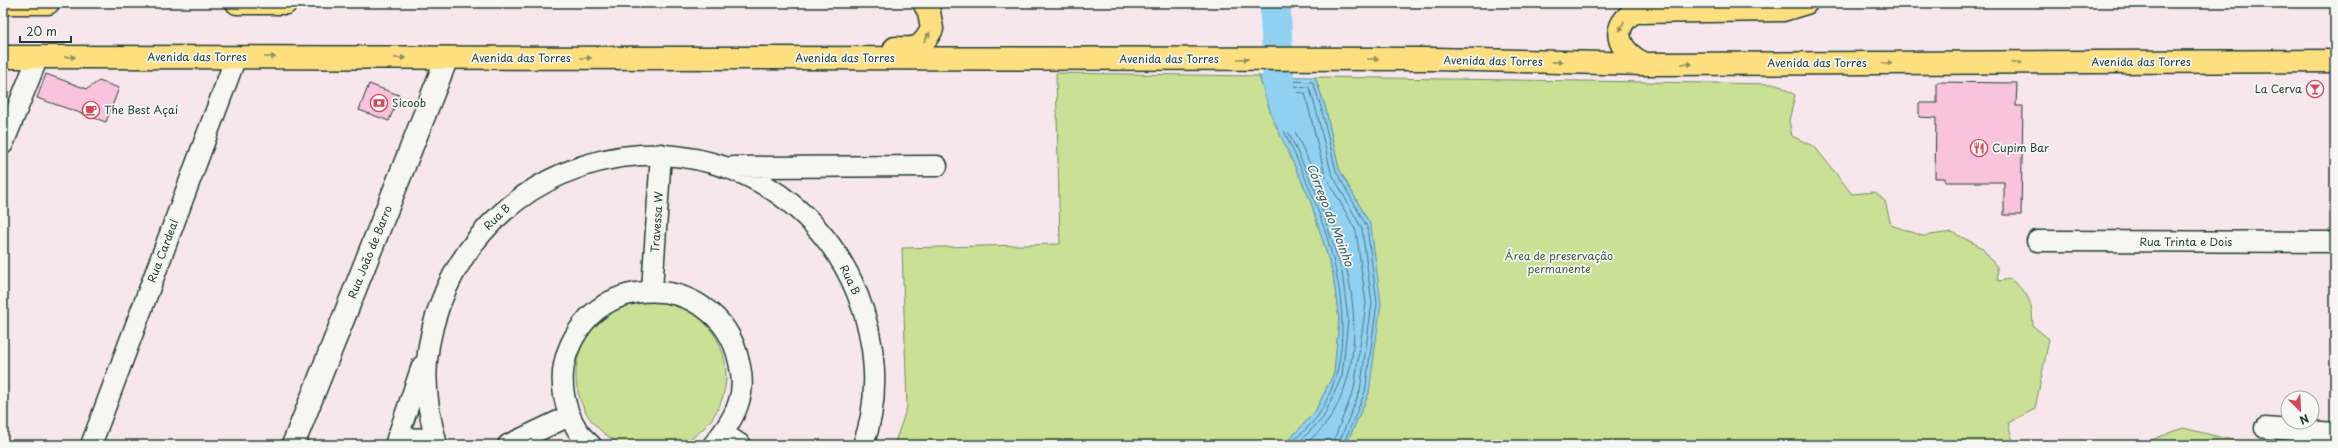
<svg xmlns="http://www.w3.org/2000/svg" width="2338" height="448" viewBox="0 0 2338 448" font-family="'Playpen Sans',sans-serif">
	<rect width="100%" height="100%" fill="#f7e7ec"/>
	<filter id="ink" filterUnits="userSpaceOnUse"><feTurbulence type="fractalNoise" baseFrequency=".025" numOctaves="2"/><feDisplacementMap in="SourceGraphic" scale="8" xChannelSelector="R" yChannelSelector="G"/><feConvolveMatrix kernelMatrix="1 2 1 2 8 2 1 2 1" color-interpolation-filters="sRGB"/></filter>
	<g filter="url(#ink)">
		<!-- green -->
		<path fill="#cae095" stroke="#748e64" d="M1056,73L1259,76L1272,117L1310,199L1333,274L1339,320L1334,373L1315,412L1284,445H894L907,407L902,248L1060,244Z
			M1315,77L1777,84L1795,95L1789,121L1792,136L1815,147L1852,194L1875,192L1885,201L1891,225L1923,236L1952,232L1981,247L1997,267L1998,281L2010,279C2030,294 2032,302 2033,326L2049,339L2035,409L2008,423L2014,445H1346L1369,393L1371,226L1339,169L1325,106Z
			M576 375a75 75 0 1 1 150 0a75 75 0 1 1-150 0Z
			M2183,428L2253,445H2138Z"/>
		<!-- water -->
		<path fill="#90d0f1" stroke="#6395a5" d="M1259,76L1315,77L1325,106L1339,169L1371,226L1381,303L1369,393L1346,445H1284L1315,412L1334,373L1339,320L1333,274L1310,199L1272,117Z"/>
		<g fill="none" stroke-linecap="round" stroke-linejoin="round">
			<!-- shore -->
			<path stroke="#4c7880" stroke-width="1" d="M1289,445C1299,435 1312,425 1319,414C1360,349 1339,264 1313,197C1298,158 1278,123 1265,82L1267,80L1313,82L1321,107L1336,171L1367,227L1377,303L1365,392L1343,445
				M1296,445L1323,418L1342,376L1348,319L1342,272L1318,197L1280,114L1272,87L1274,85L1309,87L1316,109L1331,172L1362,229L1372,303L1360,391L1338,445
				M1305,445C1312,437 1322,430 1328,421C1373,354 1351,263 1323,194C1310,160 1291,128 1280,94L1282,91L1305,93L1325,175L1356,231L1366,303L1354,389L1332,445"/>
			<!-- river -->
			<path stroke="#90d0f1" stroke-width="31" d="M1275,3L1279,89L1291,117"/>
		</g>
		<!-- building -->
		<path fill="#f9c3dd" stroke="#1f3d34" d="M46,74L87,89L99,81L119,88L106,122L37,98Z
			M1937,82L2017,83L2016,106H2023L2021,215H2004V182H1945V178H1935L1936,118L1919,117V103H1937Z
			M369,84L399,95L389,121L359,110Z"/>
		<g fill="none" stroke-linecap="round" stroke-linejoin="round">
			<defs>
				<path id="street" d="M3,144L38,57
					M733,167L937,166
					M2037,241L2335,242
					M652,290L661,154
					M2265,428L2335,433
					M723,433L741,445
					M397,438L432,439L435,445
					M91,445L236,57
					M395,445L422,366
					M437,445C428,413 423,378 429,345C447,240 535,161 641,155C690,153 739,166 780,195C814,220 841,253 857,293C876,340 881,397 863,445
					M508,445L569,416
					M591,445C570,428 561,398 563,372C565,351 574,334 588,318C601,305 617,296 635,293C684,285 729,313 739,362C742,374 743,389 739,401C735,417 723,433 713,445"/>
				<path id="secondary" d="M293,445L447,58"/>
				<path id="primary" d="M6,3H48
					M237,3H286
					M895,48C917,49 921,49 932,29L929,12L924,3
					M3,57L1434,59L1645,64L2335,61
					M1645,64C1621,53 1607,30 1634,12L1783,10L1806,3"/>
			</defs>
			<!-- street casing -->
			<use href="#street" stroke="#1f3d34" stroke-width="23"/>
			<!-- secondary casing -->
			<use href="#secondary" stroke="#1f3d34" stroke-width="25"/>
			<!-- primary casing -->
			<use href="#primary" stroke="#1f3d34" stroke-width="25"/>
			<!-- street -->
			<use href="#street" stroke="#f6f6f2" stroke-width="20"/>
			<!-- secondary -->
			<use href="#secondary" stroke="#f6f6f2" stroke-width="22"/>
			<!-- primary -->
			<use href="#primary" stroke="#fedf80" stroke-width="22"/>
		</g>
		<!-- one-way arrows -->
		<defs><path id="oneway-solid" d="M-6-.8H1V-3.2L6.5 0L1 3.2V.8H-6Z"/></defs>
		<g fill="#8e8e5a">
			<use href="#oneway-solid" transform="translate(1622 26) rotate(113)"/>
			<use href="#oneway-solid" transform="translate(927 37) rotate(-57)"/>
			<use href="#oneway-solid" transform="translate(70 57)"/>
			<use href="#oneway-solid" transform="translate(270 57)"/>
			<use href="#oneway-solid" transform="translate(400 58)"/>
			<use href="#oneway-solid" transform="translate(586 58)"/>
			<use href="#oneway-solid" transform="translate(1243 59)"/>
			<use href="#oneway-solid" transform="translate(1373 59)"/>
			<use href="#oneway-solid" transform="translate(1557 62) rotate(1)"/>
			<use href="#oneway-solid" transform="translate(1887 63)"/>
			<use href="#oneway-solid" transform="translate(2017 63)"/>
			<use href="#oneway-solid" transform="translate(1687 64)"/>
		</g>
	</g>
	<!-- icons -->
	<defs>
		<symbol id="bar-ring" viewBox="-11 -11 22 22"><circle r="9.5" fill="#f6f6f2" stroke="#d1495b" stroke-width="1.5"/><path d="M-6-5H6L.8 .8V4.5H3.5V6h-7V4.5H-.8V.8Z" fill="#d1495b"/></symbol>
		<symbol id="bank-ring" viewBox="-11 -11 22 22"><circle r="9.5" fill="#f6f6f2" stroke="#d1495b" stroke-width="1.5"/><path d="M-6-4H6V4H-6ZM0-2.3a2.3 2.3 0 1 0 0 4.6a2.3 2.3 0 1 0 0-4.6Z" fill="#d1495b"/></symbol>
		<symbol id="cafe-ring" viewBox="-11 -11 22 22"><circle r="9.5" fill="#f6f6f2" stroke="#d1495b" stroke-width="1.5"/><path d="M-5.5-4.5H6V0H3Q3 3.5 0 3.5H-2.5Q-5.5 3.5-5.5 0ZM3-3.2v2h1.7v-2ZM-6 4.5H4V6H-6Z" fill="#d1495b"/></symbol>
		<symbol id="restaurant-ring" viewBox="-11 -11 22 22"><circle r="9.5" fill="#f6f6f2" stroke="#d1495b" stroke-width="1.5"/><path d="M-5-6h1v4h1v-4h1v4h1v-4h1v5L-1.5 .5V6h-2V.5L-5-1ZM5-6V6H3V1.5H1.5Q1.5-4 5-6Z" fill="#d1495b"/></symbol>
	</defs>
	<g fill-rule="evenodd">
		<use href="#bar-ring" x="2305" y="79" width="20" height="20"/>
		<use href="#bank-ring" x="369" y="93" width="20" height="20"/>
		<use href="#cafe-ring" x="81" y="100" width="20" height="20"/>
		<use href="#restaurant-ring" x="1969" y="138" width="20" height="20"/>
	</g>
	<g text-anchor="middle" stroke-width="3.5" stroke-linejoin="round" paint-order="stroke">
		<!-- street labels -->
		<g font-size="11" fill="#1f3d34" stroke="#f6f6f2">
			<text x="197" y="61">Avenida das Torres</text>
			<text x="521" y="62">Avenida das Torres</text>
			<text x="845" y="62">Avenida das Torres</text>
			<text x="1169" y="63">Avenida das Torres</text>
			<text transform="translate(1493 61) rotate(1)" y="4">Avenida das Torres</text>
			<text x="2141" y="66">Avenida das Torres</text>
			<text x="1817" y="67">Avenida das Torres</text>
			<text transform="translate(497 217) rotate(-44)" y="4">Rua B</text>
			<text transform="translate(657 222) rotate(-86)" y="4">Travessa W</text>
			<text x="2186" y="246">Rua Trinta e Dois</text>
			<text transform="translate(163 251) rotate(-69)" y="4">Rua Cardeal</text>
			<text transform="translate(370 252) rotate(-68)" y="4">Rua João de Barro</text>
			<text transform="translate(850 280) rotate(64)" y="4">Rua B</text>
		</g>
		<!-- poi labels -->
		<g font-size="11" fill="#1f3d34" stroke="#f6f6f2" text-anchor="start">
			<text x="2302" y="93" text-anchor="end">La Cerva</text>
			<text x="392" y="107">Sicoob</text>
			<text x="104" y="114">The Best Açaí</text>
			<text x="1992" y="152">Cupim Bar</text>
		</g>
		<!-- park labels -->
		<g font-size="11" fill="#415e47" stroke="#f6f6f2">
			<text x="1559" y="260">Área de preservação<tspan x="1559" dy="13">permanente</tspan></text>
		</g>
		<!-- water labels -->
		<g font-size="12" font-style="italic" fill="#365a5a" stroke="#f6f6f2">
			<text transform="translate(1330 215) rotate(69)" y="4">Córrego do Moinho</text>
		</g>
	</g>
	<!-- margin -->
	<rect width="2338" height="448" fill="none" stroke="#f6f6f2" stroke-width="16"/>
	<rect x="8" y="8" width="2322" height="432" fill="none" stroke="#1f3d34" stroke-width="1.5" filter="url(#ink)"/>
	<!-- north arrow -->
	<g transform="translate(2300 410) rotate(156)"><circle r="19" fill="#f6f6f2" stroke="#a0aca6"/>
	<path d="M0-3L7 15L0 10L-7 15Z" fill="#d1495b"/>
	<text y="-6" font-size="11" font-weight="bold" text-anchor="middle" fill="#1f3d34">N</text>
	</g>
	<!-- scale -->
	<path d="M20 36v6h51v-6" fill="none" stroke="#1f3d34" stroke-width="2"/>
	<text x="26" y="36" font-size="12" fill="#1f3d34" stroke="#f6f6f2" stroke-width="3" paint-order="stroke">20 m</text>
</svg>
